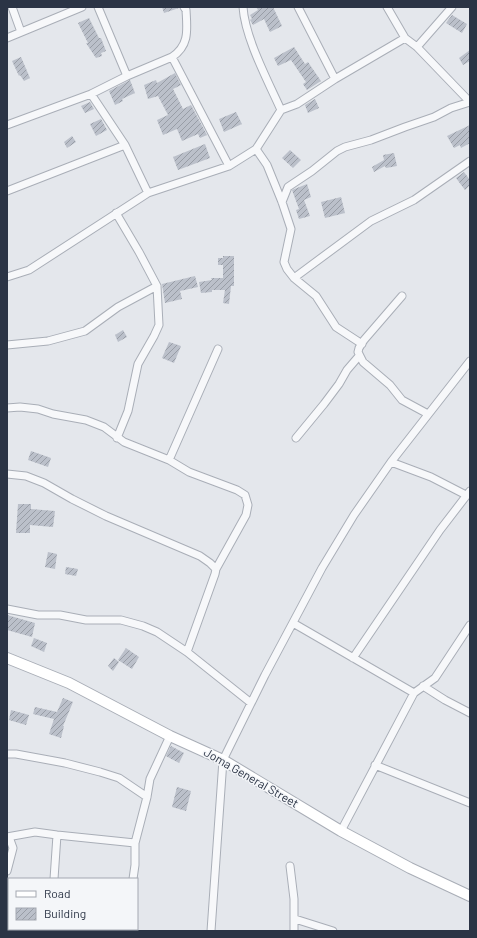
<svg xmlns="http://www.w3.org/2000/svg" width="477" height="938" viewBox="0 0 477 938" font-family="Barlow,sans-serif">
	<defs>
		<pattern id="building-hatch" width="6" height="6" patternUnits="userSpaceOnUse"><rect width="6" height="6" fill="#bbc0ca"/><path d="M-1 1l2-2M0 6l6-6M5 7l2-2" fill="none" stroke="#989da6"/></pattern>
	</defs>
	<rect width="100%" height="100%" fill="#e4e7ec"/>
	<!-- building -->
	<path fill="url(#building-hatch)" d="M162,7H179V8L164,13Z
		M256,7H273L282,26L270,32L264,19L253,25L250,20L252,19L250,15L258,10Z
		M452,15L467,24L462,33L446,23Z
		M89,18L99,38H101L106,51L101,53L102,56L96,58L86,43H88L78,23Z
		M294,47L305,64L308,62L310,65L321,81L307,90L303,84L306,82L291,60L278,66L274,58Z
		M470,50V61L463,65L459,58Z
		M21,57L30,78L24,81L20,75L19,76L12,61Z
		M175,73L181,85L173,89L183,109L191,105L207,135L200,138L198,134L182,141L177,129L163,135L157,120L168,115L158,96L148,99L144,85L156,80L157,83Z
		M130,80L135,93L122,99L123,101L115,105L109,91Z
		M315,99L319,108L308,113L305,105Z
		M90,102L94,109L85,113L81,106Z
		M236,112L242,124L224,132L219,119Z
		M101,119L107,130L96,136L90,124Z
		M470,125V143L461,148L460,145L454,148L447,136Z
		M72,136L76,142L67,148L64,142Z
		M205,144L210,158L178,170L173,157Z
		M290,150L301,160L293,168L282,158Z
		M394,153L397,166L386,168L385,166L374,172L372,167L384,160L383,155Z
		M464,172L470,180V185L465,190L456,178Z
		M307,184L311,197L304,200L310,216L299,219L296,210L299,209L292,190Z
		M341,197L345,213L325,218L321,202Z
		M223,256H234V286H231L229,304L223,303L225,290H212V292L201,293L199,282L212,280L211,278H223V265H218V258H223Z
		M195,276L198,287L180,291L182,299L165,303L162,284Z
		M123,330L127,337L118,342L115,335Z
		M169,342L181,346L174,363L162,358Z
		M31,451L51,458L48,467L28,460Z
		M18,504H31V509L55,511L53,527L30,525V533H16Z
		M48,552L57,554L55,569L45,567Z
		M66,567L78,569L76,576L65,574Z
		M7,615L35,623L32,637L7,630Z
		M34,638L47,643L44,652L31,646Z
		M126,648L139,657L132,669L118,660Z
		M114,658L119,662L113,671L108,666Z
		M63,698L73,702L63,726H64L61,738L49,734L54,719L33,714L35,707L57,712Z
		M11,710L29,715L26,725L9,720Z
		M171,746L184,753L179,763L166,756Z
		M177,787L191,791L186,811L172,807Z"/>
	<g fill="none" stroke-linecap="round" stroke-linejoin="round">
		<defs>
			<path id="street" d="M12,7L21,32
				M98,7L127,76
				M243,7C245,38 268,81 281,110
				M298,7L335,79
				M387,7L405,38L417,47L470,102
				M7,38L82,7
				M417,47L452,7
				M172,57L229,166
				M91,94L125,145L148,193
				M7,125L91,94L127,76L172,57C190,45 187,29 186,10L184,7
				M256,149L267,165L282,202L291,229L284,262L287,269L294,278L316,296L336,327L362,344
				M7,191L125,145
				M282,202L288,187L312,171L337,151L345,147L371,140L405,127L434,117L451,108L470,102
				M116,213L139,252L157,286L159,325L154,336L138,364L128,411L117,438
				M7,277L29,270L148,193L229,166L256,149L281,110L297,104L335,79L405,38
				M294,278L371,221L414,200L470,161
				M402,296L364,340L359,348L358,352L363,362L390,385L402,400L428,414
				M7,345L48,341L85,331L118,307L157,286
				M7,408L20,407L38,409L53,414L86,420L104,427L124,442L169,460L189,472L237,490L245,495L248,505L246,515L216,569
				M296,438L324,404L339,384L347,370L359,356
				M169,460L218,349
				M391,462L431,477L466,495
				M7,474L26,476L44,483L72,499L106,516L200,556L210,563L216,569L215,574L187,652
				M7,609L38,615H60L86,620H121L143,626L157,632L187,652L251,703
				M293,623L414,693L341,831
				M353,658L440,530L470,491
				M423,686L445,700L470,713
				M414,693L435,678L470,625
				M7,754H16L65,763L100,772L119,778L147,797
				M375,765L470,803
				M7,837L35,832L57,835L135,843
				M290,866L294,899V931
				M7,871L13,848L9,837
				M54,879L57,835
				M133,879L135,865V843L147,797L150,779L170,736
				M295,919L333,931
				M55,931L56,929
				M126,931L127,929
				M211,931L223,760L265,675L322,568L354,515L391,462L470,361"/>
			<path id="secondary" d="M7,658L69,683L170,736L223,760L341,831L410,868L470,896"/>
		</defs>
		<!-- street casing -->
		<use href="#street" stroke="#a9aeb7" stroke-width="9"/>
		<!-- secondary casing -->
		<use href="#secondary" stroke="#a9aeb7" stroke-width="12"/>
		<!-- street -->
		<use href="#street" stroke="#f7f8fa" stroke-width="7"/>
		<!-- secondary -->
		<use href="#secondary" stroke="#fff" stroke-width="10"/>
	</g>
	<g text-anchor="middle" stroke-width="3" stroke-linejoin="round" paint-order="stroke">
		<!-- street labels -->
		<g font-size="12" fill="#2b3445" stroke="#f4f6f9">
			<text transform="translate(251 778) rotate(30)" y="4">Joma General Street</text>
		</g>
	</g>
	<!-- border -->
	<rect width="477" height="938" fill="none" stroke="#2b3445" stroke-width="16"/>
	<!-- legend -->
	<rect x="8" y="878" width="130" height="52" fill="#f4f6f9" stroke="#a4a8b1"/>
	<rect x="16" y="891" width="20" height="6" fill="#ffffff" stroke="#a4a8b1"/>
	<text x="44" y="898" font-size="12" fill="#2b3445">Road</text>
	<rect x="16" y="908" width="20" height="12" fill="url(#building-hatch)" stroke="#a4a8b1"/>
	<text x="44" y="918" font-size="12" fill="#2b3445">Building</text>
</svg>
